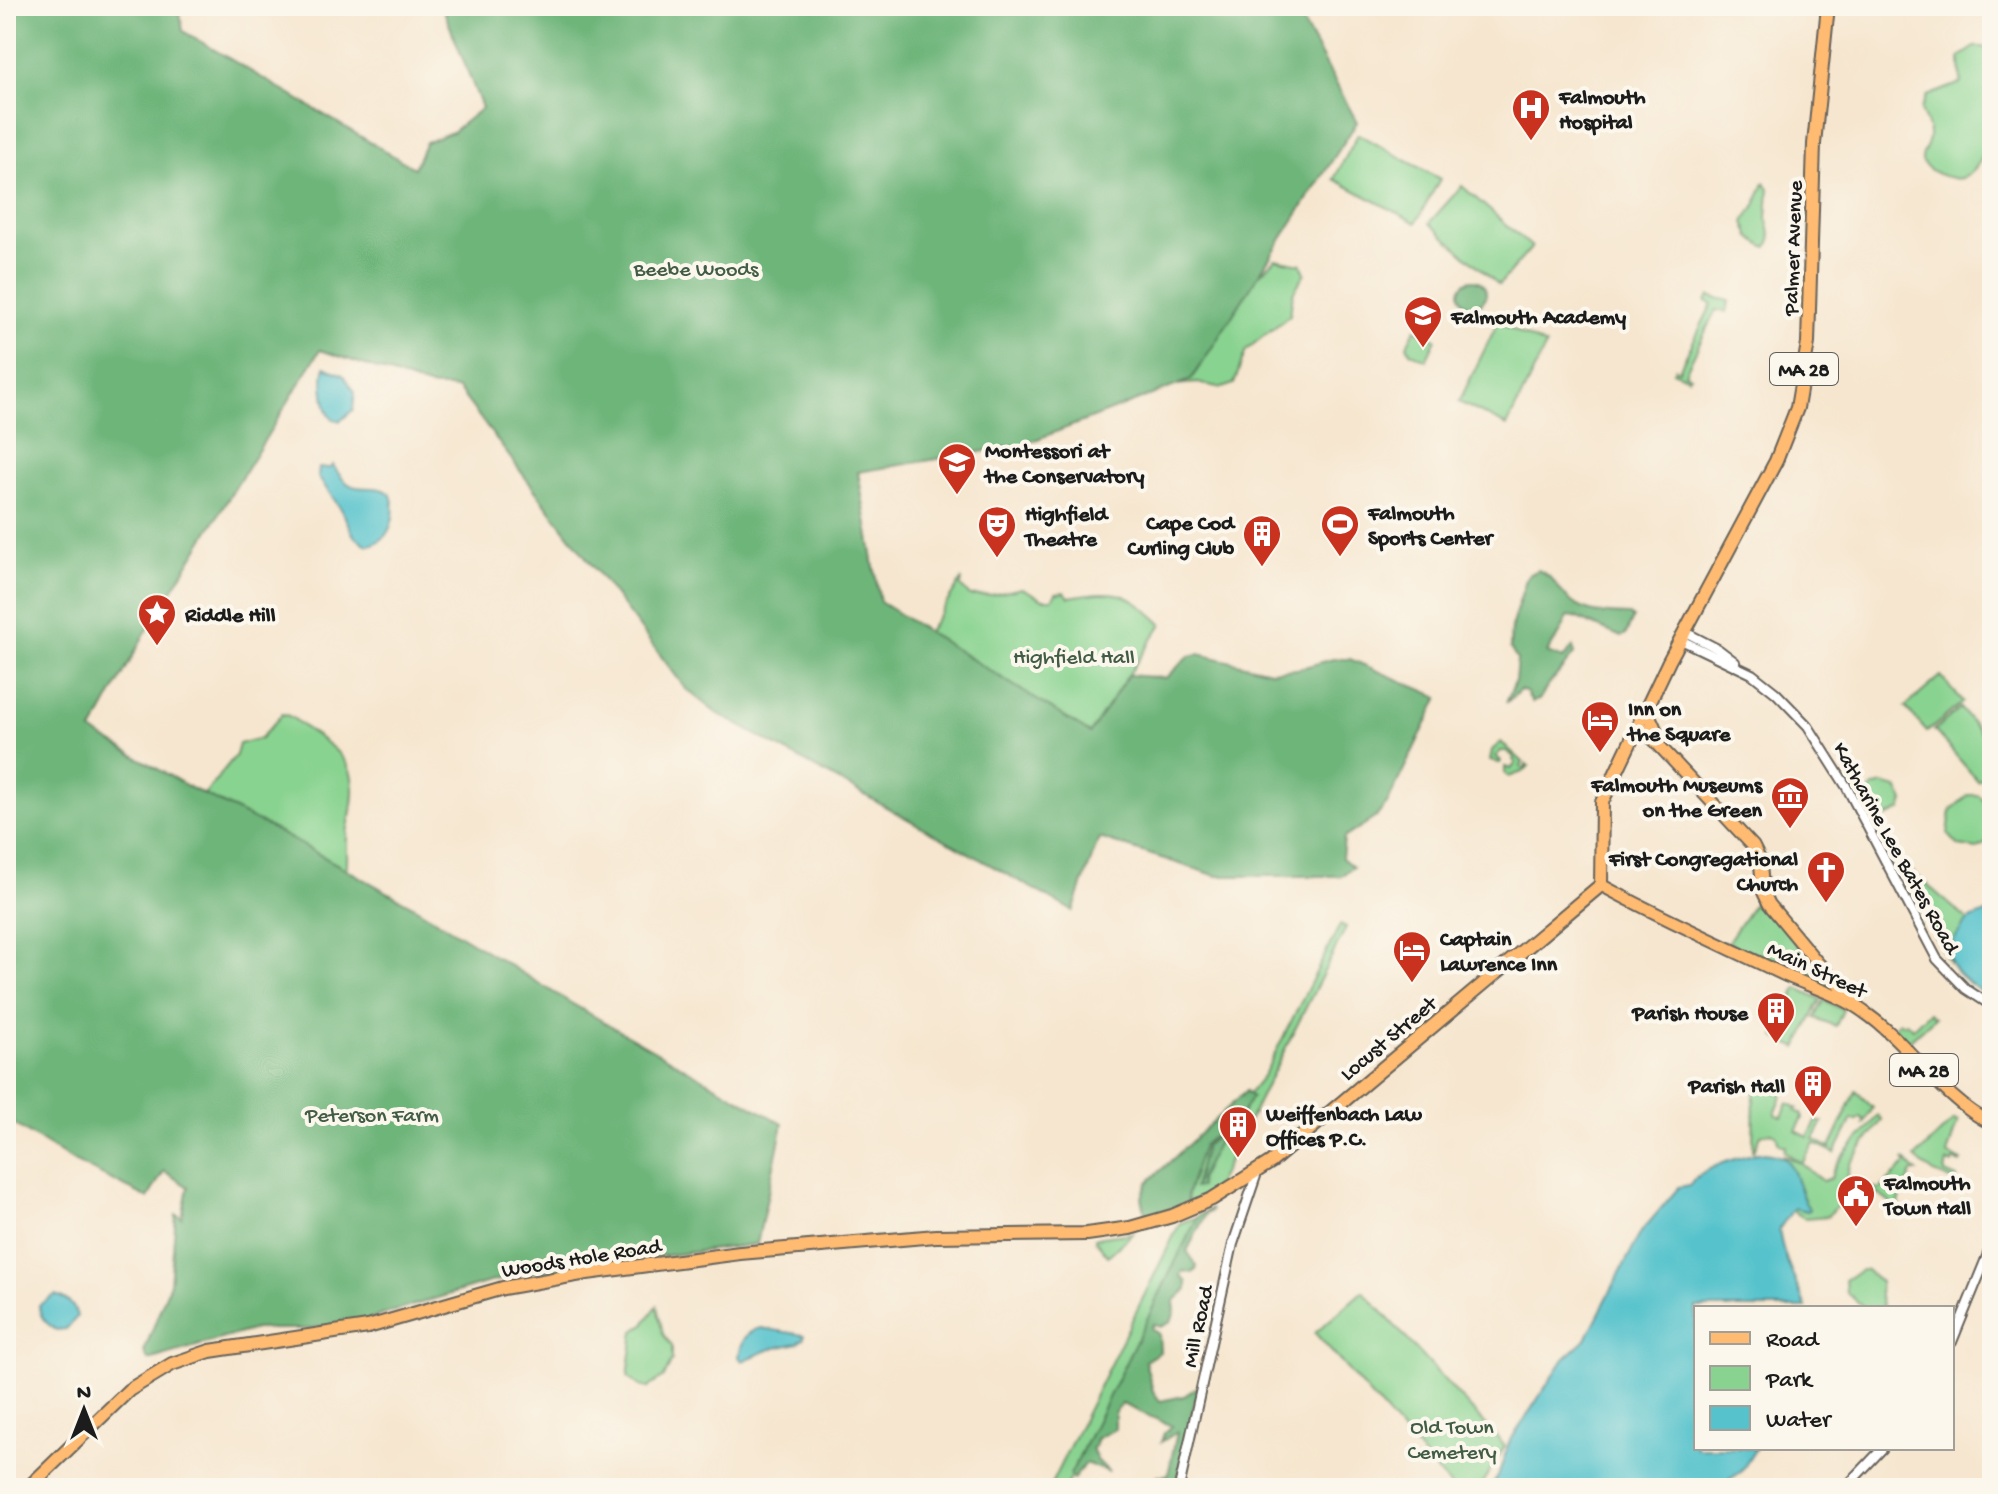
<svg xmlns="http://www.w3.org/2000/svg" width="1998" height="1494" viewBox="0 0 1998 1494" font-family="'Gochi Hand',sans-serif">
	<rect width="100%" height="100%" fill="#fbf7ec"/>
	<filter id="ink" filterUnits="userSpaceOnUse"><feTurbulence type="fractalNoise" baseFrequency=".0125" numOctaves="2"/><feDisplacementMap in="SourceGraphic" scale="16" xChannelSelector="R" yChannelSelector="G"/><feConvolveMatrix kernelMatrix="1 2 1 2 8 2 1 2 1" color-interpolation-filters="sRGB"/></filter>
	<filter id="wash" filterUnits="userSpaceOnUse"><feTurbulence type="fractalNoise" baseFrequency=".006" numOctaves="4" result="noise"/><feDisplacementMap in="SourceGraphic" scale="32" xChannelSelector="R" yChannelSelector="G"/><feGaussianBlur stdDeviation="1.8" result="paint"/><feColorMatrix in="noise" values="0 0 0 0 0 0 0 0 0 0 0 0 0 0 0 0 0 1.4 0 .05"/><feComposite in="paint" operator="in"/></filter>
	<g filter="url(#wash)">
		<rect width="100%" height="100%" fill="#f6e6cf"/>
		<!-- green -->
		<path fill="#89d390" stroke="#527856" stroke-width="2" d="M1975,47H1984L1992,55C1992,90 1998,150 1970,173C1965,177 1961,180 1953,178C1941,176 1929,172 1922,161C1921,152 1926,150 1928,142C1932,131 1924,120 1921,109L1927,96L1961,83L1960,57Z
			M1358,134L1440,179L1416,223L1334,179Z
			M1764,183L1769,189L1767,218L1771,240L1768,247H1764L1750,237L1744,222L1756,203Z
			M1462,186L1532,247L1499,285L1429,223Z
			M1275,259L1301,264L1305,273L1293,293L1290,315L1246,350L1234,384L1222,388L1198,383L1175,385L1251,283Z
			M1709,296L1729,301L1727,312L1716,310L1685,373L1690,376L1688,378L1673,371L1675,368L1679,370L1712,304L1706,301Z
			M1498,322L1546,346L1507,426L1459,402Z
			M1415,329L1436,339L1426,360L1410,352L1407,345Z
			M962,579L961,586L970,596L991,595L1022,588L1043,599H1052L1056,593L1065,592L1069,597C1118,589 1126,590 1162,624L1090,733L928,632Z
			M1941,676L1963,702L1927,732L1905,707Z
			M1960,708L1992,746V769L1978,781L1934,730Z
			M282,714C294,716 299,724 308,730C355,761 359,773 348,828C345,842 349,857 346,871L202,797L236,755L239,744L261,738Z
			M1501,742L1523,762L1521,767L1525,769L1526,764L1529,766L1523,772L1509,777L1505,774V767L1511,769L1516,763L1513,760L1514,757L1506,751H1501L1496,756L1501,761L1500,763L1490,761L1492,750Z
			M1882,784L1897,788L1904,801L1901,810L1884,818H1879L1868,796L1872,788Z
			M1968,795H1979L1992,812V839L1977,849L1959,846L1948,834L1951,810Z
			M1889,852L1969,921L1951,946L1949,962Z
			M1759,901L1823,974L1826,983L1815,984L1730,944L1729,940L1755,902Z
			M1340,925L1346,928L1216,1186L1201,1198L1173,1207L1150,1181L1250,1092L1264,1075Z
			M1797,988L1821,999L1797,1048L1775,1037Z
			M1824,1000L1843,1010L1836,1026L1815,1018Z
			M1929,1012L1935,1017L1908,1042L1894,1028L1899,1021L1903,1024L1906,1022L1913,1028Z
			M1761,1080L1766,1081L1771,1089L1783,1095L1775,1114L1782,1117L1788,1103L1798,1108L1796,1111L1802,1114L1803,1118L1796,1131L1808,1137L1816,1122H1823L1814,1139L1830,1148L1856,1091L1873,1108L1863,1125L1865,1121L1860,1117L1856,1121L1852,1119L1835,1153L1814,1143L1802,1164L1823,1181L1831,1178C1838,1154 1862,1139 1876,1118L1878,1116L1882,1120L1850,1164L1843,1199L1828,1216L1804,1218L1793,1211L1794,1208L1807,1211L1809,1209C1797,1190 1798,1171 1782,1155L1801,1163L1784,1151L1786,1146L1779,1144L1776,1135L1771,1132L1761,1135L1753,1152L1754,1091Z
			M1954,1120L1958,1121L1947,1154L1962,1161L1961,1163L1954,1160L1953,1164L1947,1162L1945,1173L1957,1178L1956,1182L1934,1173L1915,1158Z
			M1904,1159L1917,1172H1912L1898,1204L1902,1209L1897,1213L1895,1211L1897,1208L1878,1194L1873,1197L1870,1193L1874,1187L1879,1190L1906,1164Z
			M1201,1216L1065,1488H1049L1180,1223Z
			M1133,1233L1108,1256L1095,1240V1238Z
			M1861,1270H1866L1880,1282V1297L1883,1308H1865L1846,1292L1845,1280Z
			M1363,1291L1505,1446L1479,1488H1452L1315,1333Z
			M657,1306L663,1334L672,1346V1360L664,1377L647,1388L640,1386L628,1376L634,1331L644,1324Z"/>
		<!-- forest -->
		<path fill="#6eb57a" stroke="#45684b" stroke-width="2" d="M6,6H175L180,12L183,31L414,168L426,142L452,132L482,108L442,6H1294L1357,122L1191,380L1022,445L858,472L880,602L1090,733L1128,675L1166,678L1189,656L1199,654L1270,671L1297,669L1333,659H1350L1439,697L1387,804L1376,817L1344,838L1342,858L1353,867L1341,876H1217L1099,838L1073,911L715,712L686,689L458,389L428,386L320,350L145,634L92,731L191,788L273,829L413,906L571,1003L783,1124L757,1244L529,1273L486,1283L369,1319L307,1329H255L148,1360L144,1352L170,1283L176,1214L182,1218L188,1187L164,1171L148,1198L75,1162L6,1119V946L10,935L6,932Z
			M1460 293a13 13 0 1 1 26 0a13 13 0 1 1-26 0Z
			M1538,570C1550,575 1555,583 1562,592C1579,615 1604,614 1629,615L1633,618L1626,634L1621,637L1575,617L1568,616L1562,630L1547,653L1563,659L1573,647L1575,653C1563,669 1548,683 1539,700L1532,702L1526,692L1520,690L1506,703L1515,681L1517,660L1510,648L1511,628L1527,576Z
			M1246,1091L1252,1097L1241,1115L1203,1145L1187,1194L1188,1203L1146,1217L1142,1197L1148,1182Z
			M1226,1130L1228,1133L1226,1136H1221L1199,1180L1200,1187L1194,1188L1205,1146Z
			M1210,1209L1211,1211L1206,1214L1187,1251L1197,1266L1196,1270L1193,1273L1183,1271L1181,1276L1187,1282V1290L1174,1301L1175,1311L1171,1322L1160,1327L1153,1324L1151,1329L1159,1334L1160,1352L1145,1361L1153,1391L1160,1401L1184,1396L1198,1387L1176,1488H1158L1157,1475H1168L1177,1432L1161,1442L1164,1433L1172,1426L1122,1404L1115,1412V1429L1096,1439L1095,1446L1092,1448L1097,1460L1109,1472L1085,1463L1073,1480L1070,1475L1198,1216Z"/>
		<!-- water -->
		<path fill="#56c3cc" stroke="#397074" stroke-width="2" d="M325,367L343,375L355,392L353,410L340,421C335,419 332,420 329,414C324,404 321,376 325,367Z
			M333,465C354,502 365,479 390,493C399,512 391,543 367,545L354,536L341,509L318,477L319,468H330Z
			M1992,911V998C1972,985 1939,969 1953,942C1957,935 1962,926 1968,921C1975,916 1985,914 1992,911Z
			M1757,1153C1803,1152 1790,1181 1809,1209L1808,1211L1794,1208L1779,1229C1782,1256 1797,1283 1806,1308H1696V1448H1756L1741,1472L1715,1488H1489L1498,1477L1509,1443L1564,1359L1586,1339L1641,1232L1679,1187L1690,1185C1702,1167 1736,1158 1757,1153Z
			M55,1295C66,1298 75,1305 77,1317L66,1329L56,1330C46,1323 39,1317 39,1305Z
			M761,1328L804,1335V1338L798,1343L771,1349L742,1361L739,1357C741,1342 746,1331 761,1328Z"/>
	</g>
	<g filter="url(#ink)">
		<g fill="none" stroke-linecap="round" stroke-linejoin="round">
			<defs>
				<path id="minor" d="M1685,632L1718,649L1735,662
					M1681,640L1752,674L1776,693L1808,726L1846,786L1937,959L1966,989L1992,1006
					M1952,1342L1992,1244
					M1179,1488L1233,1244L1257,1173
					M1845,1488L1883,1448"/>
				<path id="major" d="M1646,708L1660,739
					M1639,724L1753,846L1760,860L1763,891L1769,904L1817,962L1857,1005
					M1601,885C1661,918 1725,946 1787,976C1812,987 1842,996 1864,1012C1912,1045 1939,1097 1992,1124"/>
				<path id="highway" d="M28,1488L129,1390L172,1364L210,1351L368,1327L503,1288L587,1273L740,1253L936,1236L1087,1234L1130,1228L1172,1216L1212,1199L1271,1162L1601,885L1602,802L1669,661L1776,461L1797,408L1808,343L1814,144L1828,6"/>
			</defs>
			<!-- minor casing -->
			<use href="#minor" stroke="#68635b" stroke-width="12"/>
			<!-- major casing -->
			<use href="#major" stroke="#68635b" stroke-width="15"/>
			<!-- highway casing -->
			<use href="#highway" stroke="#68635b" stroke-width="16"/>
			<!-- minor -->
			<use href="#minor" stroke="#fff" stroke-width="8"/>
			<!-- major -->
			<use href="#major" stroke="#ffbb71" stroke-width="11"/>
			<!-- highway -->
			<use href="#highway" stroke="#ffbb71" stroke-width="12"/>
		</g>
	</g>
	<!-- icons -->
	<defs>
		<symbol id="hospital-pin" viewBox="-11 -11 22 30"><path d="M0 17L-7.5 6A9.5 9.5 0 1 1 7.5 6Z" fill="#c8321e" stroke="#fbf7ec"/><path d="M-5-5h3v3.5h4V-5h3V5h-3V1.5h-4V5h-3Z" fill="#fff"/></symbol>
		<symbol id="school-pin" viewBox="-11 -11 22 30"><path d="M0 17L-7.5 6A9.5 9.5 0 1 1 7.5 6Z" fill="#c8321e" stroke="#fbf7ec"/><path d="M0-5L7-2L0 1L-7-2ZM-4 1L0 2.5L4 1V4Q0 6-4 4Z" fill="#fff"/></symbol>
		<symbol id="stadium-pin" viewBox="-11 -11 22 30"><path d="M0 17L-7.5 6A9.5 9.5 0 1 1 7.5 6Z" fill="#c8321e" stroke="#fbf7ec"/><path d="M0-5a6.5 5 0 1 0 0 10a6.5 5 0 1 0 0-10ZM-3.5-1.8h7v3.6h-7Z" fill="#fff"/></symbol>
		<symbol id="theatre-pin" viewBox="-11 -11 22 30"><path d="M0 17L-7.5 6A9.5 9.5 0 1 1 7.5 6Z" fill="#c8321e" stroke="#fbf7ec"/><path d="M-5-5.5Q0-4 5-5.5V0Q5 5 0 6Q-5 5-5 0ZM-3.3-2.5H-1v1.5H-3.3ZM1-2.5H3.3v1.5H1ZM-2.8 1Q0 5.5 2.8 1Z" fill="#fff"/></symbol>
		<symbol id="building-pin" viewBox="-11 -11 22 30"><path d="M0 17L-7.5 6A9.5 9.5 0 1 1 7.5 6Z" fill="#c8321e" stroke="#fbf7ec"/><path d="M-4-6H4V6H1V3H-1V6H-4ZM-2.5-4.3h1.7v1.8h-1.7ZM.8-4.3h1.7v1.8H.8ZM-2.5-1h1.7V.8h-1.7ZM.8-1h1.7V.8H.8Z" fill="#fff"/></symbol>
		<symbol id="sight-pin" viewBox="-11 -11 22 30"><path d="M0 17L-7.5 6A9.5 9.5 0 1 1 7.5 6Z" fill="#c8321e" stroke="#fbf7ec"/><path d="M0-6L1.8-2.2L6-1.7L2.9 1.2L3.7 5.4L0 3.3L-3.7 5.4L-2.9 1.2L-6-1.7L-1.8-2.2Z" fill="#fff"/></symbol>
		<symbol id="hotel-pin" viewBox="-11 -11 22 30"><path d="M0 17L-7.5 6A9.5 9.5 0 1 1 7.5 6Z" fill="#c8321e" stroke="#fbf7ec"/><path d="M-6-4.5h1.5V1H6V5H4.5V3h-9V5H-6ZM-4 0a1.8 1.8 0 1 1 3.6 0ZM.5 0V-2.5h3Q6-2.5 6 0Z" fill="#fff"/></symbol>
		<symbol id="museum-pin" viewBox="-11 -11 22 30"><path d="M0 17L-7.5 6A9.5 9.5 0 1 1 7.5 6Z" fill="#c8321e" stroke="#fbf7ec"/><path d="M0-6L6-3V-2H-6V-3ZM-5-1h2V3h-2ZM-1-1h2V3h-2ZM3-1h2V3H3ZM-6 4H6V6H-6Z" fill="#fff"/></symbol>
		<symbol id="church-pin" viewBox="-11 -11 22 30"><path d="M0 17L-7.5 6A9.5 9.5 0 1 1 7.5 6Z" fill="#c8321e" stroke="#fbf7ec"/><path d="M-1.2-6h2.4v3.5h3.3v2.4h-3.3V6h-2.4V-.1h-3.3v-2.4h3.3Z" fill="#fff"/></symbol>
		<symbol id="civic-pin" viewBox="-11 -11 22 30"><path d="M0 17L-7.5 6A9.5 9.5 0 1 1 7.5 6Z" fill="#c8321e" stroke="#fbf7ec"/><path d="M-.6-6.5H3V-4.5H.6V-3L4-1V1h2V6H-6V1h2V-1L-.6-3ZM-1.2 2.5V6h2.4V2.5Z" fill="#fff"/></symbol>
	</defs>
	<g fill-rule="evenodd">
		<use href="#hospital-pin" x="1509" y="86" width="44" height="60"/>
		<use href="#school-pin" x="1401" y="293" width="44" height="60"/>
		<use href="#school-pin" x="935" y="440" width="44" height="60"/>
		<use href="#stadium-pin" x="1318" y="502" width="44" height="60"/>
		<use href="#theatre-pin" x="975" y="503" width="44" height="60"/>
		<use href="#building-pin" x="1240" y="512" width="44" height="60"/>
		<use href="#sight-pin" x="135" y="591" width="44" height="60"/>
		<use href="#hotel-pin" x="1578" y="698" width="44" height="60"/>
		<use href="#museum-pin" x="1768" y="774" width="44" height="60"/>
		<use href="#church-pin" x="1804" y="848" width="44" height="60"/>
		<use href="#hotel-pin" x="1390" y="928" width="44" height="60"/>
		<use href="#building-pin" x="1754" y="989" width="44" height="60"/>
		<use href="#building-pin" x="1791" y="1062" width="44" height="60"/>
		<use href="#building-pin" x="1216" y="1103" width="44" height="60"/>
		<use href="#civic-pin" x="1834" y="1172" width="44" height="60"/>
	</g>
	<g text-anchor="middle" stroke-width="8" stroke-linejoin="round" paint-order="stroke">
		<!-- shield labels -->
		<g fill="#fbf7ec" stroke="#5f5e5a" stroke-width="2">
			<rect x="1770" y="353" width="68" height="32" rx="6"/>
			<rect x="1890" y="1054" width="68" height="32" rx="6"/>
		</g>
		<g font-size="20" font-weight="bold" fill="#1c1c1c">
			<text x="1804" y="376">MA 28</text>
			<text x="1924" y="1077">MA 28</text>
		</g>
		<!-- poi labels -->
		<g font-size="22" font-weight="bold" fill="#1c1c1c" stroke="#fbf7ec" text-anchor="start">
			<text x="1559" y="103">Falmouth<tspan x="1559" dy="25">Hospital</tspan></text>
			<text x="1451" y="323">Falmouth Academy</text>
			<text x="985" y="457">Montessori at<tspan x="985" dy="25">the Conservatory</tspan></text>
			<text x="1368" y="519">Falmouth<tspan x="1368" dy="25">Sports Center</tspan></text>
			<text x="1025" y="520">Highfield<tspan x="1025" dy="25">Theatre</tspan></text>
			<text x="1234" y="529" text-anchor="end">Cape Cod<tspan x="1234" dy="25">Curling Club</tspan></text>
			<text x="185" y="621">Riddle Hill</text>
			<text x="1628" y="715">Inn on<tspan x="1628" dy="25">the Square</tspan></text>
			<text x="1762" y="791" text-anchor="end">Falmouth Museums<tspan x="1762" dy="25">on the Green</tspan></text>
			<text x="1798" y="865" text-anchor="end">First Congregational<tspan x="1798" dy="25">Church</tspan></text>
			<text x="1440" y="945">Captain<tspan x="1440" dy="25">Lawrence Inn</tspan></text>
			<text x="1748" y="1019" text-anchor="end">Parish House</text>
			<text x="1785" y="1092" text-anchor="end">Parish Hall</text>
			<text x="1266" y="1120">Weiffenbach Law<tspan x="1266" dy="25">Offices P.C.</tspan></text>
			<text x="1884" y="1189">Falmouth<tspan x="1884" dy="25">Town Hall</tspan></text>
		</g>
		<!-- street labels -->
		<g font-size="22" fill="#1c1c1c" stroke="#fbf7ec">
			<text transform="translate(1791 248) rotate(-88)" y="8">Palmer Avenue</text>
			<text transform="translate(1898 847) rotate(61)" y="8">Katharine Lee Bates Road</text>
			<text transform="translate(1818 968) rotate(25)" y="8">Main Street</text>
			<text transform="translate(1387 1037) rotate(-40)" y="8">Locust Street</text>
			<text transform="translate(581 1256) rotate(-9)" y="8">Woods Hole Road</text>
			<text transform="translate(1196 1326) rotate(-78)" y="8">Mill Road</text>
		</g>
		<!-- park labels -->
		<g font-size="22" fill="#425c45" stroke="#fbf7ec">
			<text x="696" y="275">Beebe Woods</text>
			<text x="1074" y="663">Highfield Hall</text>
			<text x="372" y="1121">Peterson Farm</text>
			<text x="1452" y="1433">Old Town<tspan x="1452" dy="25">Cemetery</tspan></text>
		</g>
	</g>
	<!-- margin -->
	<rect width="1998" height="1494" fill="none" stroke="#fbf7ec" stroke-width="32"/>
	<!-- legend -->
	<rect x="1694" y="1306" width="260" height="144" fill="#fbf7ec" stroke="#a29f99" stroke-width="2"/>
	<rect x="1710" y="1332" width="40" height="12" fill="#ffbb71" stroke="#a29f99" stroke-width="2"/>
	<text x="1766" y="1346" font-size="24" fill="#1c1c1c">Road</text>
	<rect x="1710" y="1366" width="40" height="24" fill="#89d390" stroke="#a29f99" stroke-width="2"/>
	<text x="1766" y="1386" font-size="24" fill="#1c1c1c">Park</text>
	<rect x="1710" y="1406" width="40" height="24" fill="#56c3cc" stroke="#a29f99" stroke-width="2"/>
	<text x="1766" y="1426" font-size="24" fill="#1c1c1c">Water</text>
	<!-- north arrow -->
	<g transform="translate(84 1410)" stroke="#fbf7ec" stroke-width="6" paint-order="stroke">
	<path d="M0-6L14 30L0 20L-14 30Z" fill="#1c1c1c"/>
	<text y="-12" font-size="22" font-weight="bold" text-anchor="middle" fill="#1c1c1c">N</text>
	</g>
</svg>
